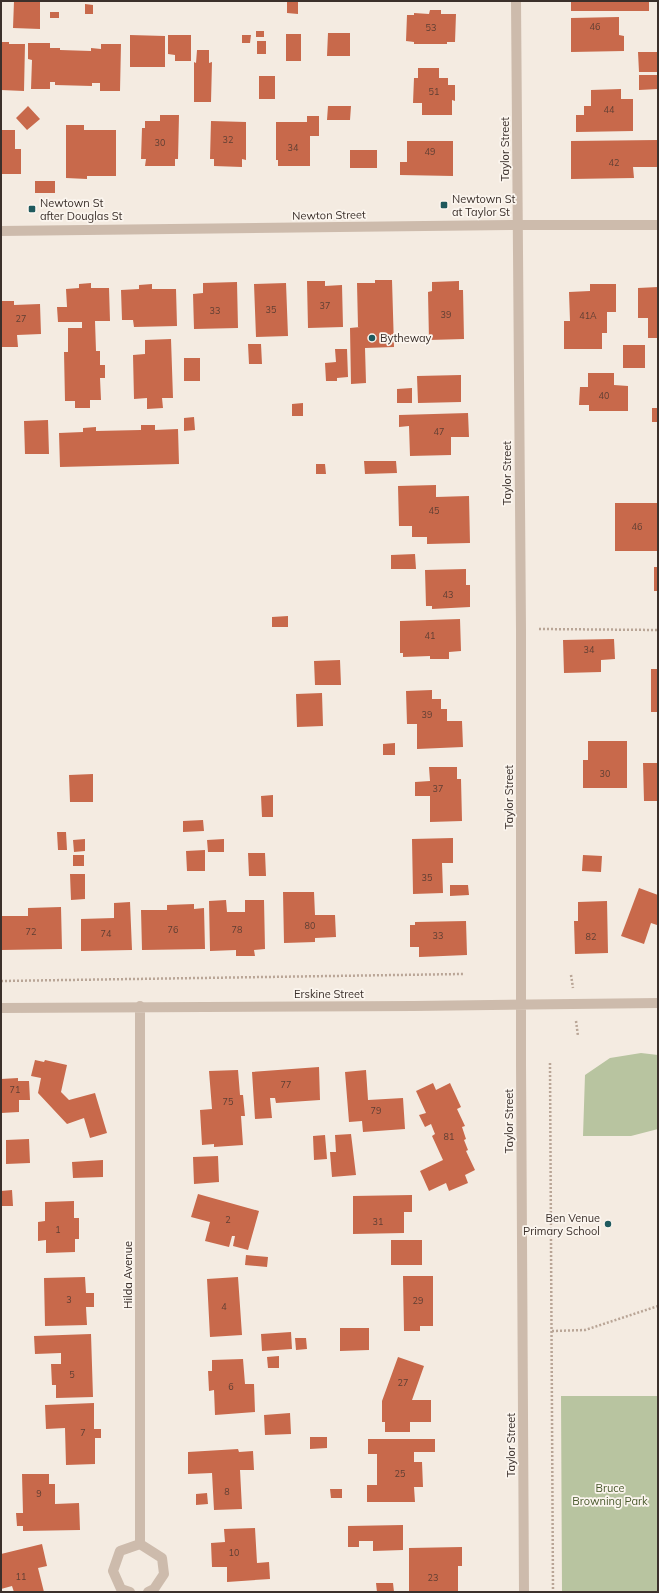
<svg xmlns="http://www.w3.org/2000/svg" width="659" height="1593" viewBox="0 0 659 1593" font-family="Mulish,sans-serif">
	<rect width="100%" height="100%" fill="#f4ebe1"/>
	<!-- green -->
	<path fill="#b8c4a0" d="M641,1053L658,1055V1129L631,1136H583L585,1075L610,1058Z
		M561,1396H658V1592H562Z"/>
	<!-- building -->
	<path fill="#c8694b" d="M14,1H40V29L13,28Z
		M287,1H298V14L287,13Z
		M571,1H649V11H571Z
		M85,4L93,5V14H85Z
		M430,10H441V14H456L455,42H447V44H414V42L406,41L407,15H414V13L429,14Z
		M50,12H59V18H50Z
		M619,17V35L624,36V51L571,52V18Z
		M256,31H264V37H256Z
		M328,33H350V56H327Z
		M286,34H301V61H286Z
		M130,35L165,36V67H130Z
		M168,35H191V61H175V55L168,54Z
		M242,35H251L250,43H242Z
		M257,41H266V54H257Z
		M1,42H9V44H25L24,91L1,90Z
		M28,43H50V48H60V50L91,51V48L101,49V44H121L120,91H100V83H92V86L55,85V82H50V89H31L32,60L28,59Z
		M197,50H209V63L212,62L211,102H194V62L196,63Z
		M638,52H658V72H639Z
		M418,68H439V78H448V85H455V101L452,100V115H422V103H413L414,78H418Z
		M639,75H658V89L639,90Z
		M259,76H275V99H259Z
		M621,89V99H633V131L576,132V115H584V106H591V90Z
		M28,106L40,119L27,130L16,118Z
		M328,106H351L350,120H327Z
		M160,115H179L178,159H175V166H145L146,159H141L142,128H145V121H160Z
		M307,116H319V136H310V166H278V160H276V122H307Z
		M211,121L246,122V160L242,159V167L214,166V159H210Z
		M66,125H84V130H116V176H87V179L66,178Z
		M1,130H15V149H21V174H1Z
		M658,140V167H633L634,178L571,179V141Z
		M407,141H453V176L400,175V162H407Z
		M350,150H377V168H350Z
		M35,181H55V193H35Z
		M375,280H392L394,347L365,348L366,383L351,384L350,328L360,327H358L357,283H375Z
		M307,281H325V286L342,285L343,327L308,328Z
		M459,281V290H463L464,339L429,340L428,292L432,291V282Z
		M237,282L238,328L194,329L193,294L203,293V283Z
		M91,283V288H109L110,321H95L96,351H100V365H105V378H100L101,400H90V408H75V401H65L64,352H68V328H82V322H58L57,307H67L66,289L79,288V284Z
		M286,283L288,336L256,337L254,284Z
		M152,284V289H176L177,326L134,327L133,320H122L121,290L139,289V285Z
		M590,284H616V312H607V333H602V349H564V321H570L569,292L590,291Z
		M658,287V329H657V338H648V318H638V288Z
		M1,301H14V305L40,304L41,334L17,335L18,347H1Z
		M171,339L173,398H162L163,408L147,409V398L134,399L133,355L145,354V340Z
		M248,344H261L262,364H249Z
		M623,345H645V368H623Z
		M335,349H347L348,377L337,378V381H326L325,363L336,362Z
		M184,358H200V381H184Z
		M588,373H614V385L628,386V411H589V405H579L580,387H588Z
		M461,375V402L418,403L417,376Z
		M412,388V403H397V389Z
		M303,403V416H292V404Z
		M652,408H658V422H652Z
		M468,413L469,437H451V455L410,456L409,426L399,427V415Z
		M194,417L195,430L184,431V418Z
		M48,420L49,454H25L24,421Z
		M141,425H155V430L178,429L179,464L60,467L59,433L83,432V428L96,427V431L141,430Z
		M364,461H396L397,473L365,474Z
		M316,464H325L326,474H316Z
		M436,485V497L469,496L470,543L427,544V537H412V526H399L398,486Z
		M615,503H658V551H615Z
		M415,554L416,569H391V555Z
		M654,567H658V591H654Z
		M466,569V585H470V607L432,609V606H426L425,570Z
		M288,616V627H272V617Z
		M460,619L461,651L449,652V659H430V656L403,657V653H400V621Z
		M614,639L615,659L601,660V672L564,673L563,640Z
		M340,660L341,685H315L314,661Z
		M651,669H658V712H651Z
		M432,690V699H441V709H447V721H462L463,747L417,749V724H407L406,691Z
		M322,693L323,726L297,727L296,694Z
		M588,741H627V788H583V760H588Z
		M395,743V755H383V744Z
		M643,763H658V801H644Z
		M429,767H457V779H461L462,821L430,822V796H415V782L430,781Z
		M93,774V802H70L69,775Z
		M273,795V817H262L261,796Z
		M203,820L204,831L183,832V821Z
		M57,832H66L67,850H58Z
		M453,838V863H442L443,893L413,894L412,839Z
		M85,839V851L74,852L73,840Z
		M224,839V852H208L207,840Z
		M205,850V871H187L186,851Z
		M248,853H265L266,876H249Z
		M73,855H84V866H73Z
		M583,855L602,856L601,872L582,871Z
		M70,874H85V899L71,900Z
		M450,885H468L469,895L450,896Z
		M639,888L658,895V924L657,925L651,923L644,944L621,936Z
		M283,892H314L315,915H335L336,937L315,938V942L284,943Z
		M226,900L227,912H245V900H264L265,949L254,950L255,956H236V950L210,951L209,901Z
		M607,901L608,953L575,954L574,921H578V902Z
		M130,902L132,950L81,951V919L114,918V903Z
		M194,904V909L204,908L205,949L142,950L141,910H167V905Z
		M61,907L62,949L1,950V916H28V908Z
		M466,921L467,955L419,957V947H410V925H415V922Z
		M35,1060L44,1062L45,1060L67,1065L61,1092L69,1100L95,1093L107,1133L90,1138L84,1118L67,1124L38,1093L41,1078L31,1076Z
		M319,1067L320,1100L276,1103L275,1098H270L272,1118L255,1119L252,1072Z
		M238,1070L240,1095H243L245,1116H241L243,1145L214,1147V1144L202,1145L200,1110L212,1109L209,1071Z
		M366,1070L368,1100L403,1098L405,1129L363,1132L362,1121L349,1122L345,1072Z
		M18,1078V1081H29L30,1100H19V1112L1,1113V1079Z
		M433,1083L436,1090L450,1083L461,1107L457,1109L465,1126L462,1127L466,1139L464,1140L468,1150L466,1151L475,1170L465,1175L468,1183L449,1191L446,1183L429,1191L420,1171L443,1160L432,1136L435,1134L431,1124L425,1127L419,1115L426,1113L416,1091Z
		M351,1134L356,1175L332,1177L330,1152H336L335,1135Z
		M325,1135L327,1159L314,1160L313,1136Z
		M29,1139L30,1163L6,1164V1140Z
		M218,1156L219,1182L194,1184L193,1157Z
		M103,1160V1177L73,1178L72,1162Z
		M12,1190L13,1206H1V1191Z
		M198,1194L259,1211L248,1250L233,1246L235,1236H232L229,1247L205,1241L210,1222L191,1217Z
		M412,1195V1212H404V1233L353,1234V1196Z
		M74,1201V1218H79V1239H75V1252L46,1253V1240L38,1241V1222L45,1221V1202Z
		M391,1240H422V1265H391Z
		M246,1255L268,1257L267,1267L245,1265Z
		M403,1276H433V1326H420V1331H404Z
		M85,1277L86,1293H94V1307H86L87,1325L45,1326L44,1278Z
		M238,1277L242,1335L210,1337L207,1279Z
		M340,1328H369V1350L340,1351Z
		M291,1332L292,1349L262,1351L261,1334Z
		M91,1334L93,1397L56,1398V1385H52L51,1364H61V1353L35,1354L34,1336Z
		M295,1338H306L307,1349L296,1350Z
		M279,1356V1368H268L267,1357Z
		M398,1357L424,1366L412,1400H431V1422H410V1432H385V1422H382V1401Z
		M243,1359L245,1384H254L255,1412L215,1415L214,1390L209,1391L208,1371H212V1360Z
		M94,1403V1429H101V1438H95V1464L66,1465L65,1428L46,1429L45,1405Z
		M290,1413L291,1434L265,1435L264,1415Z
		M310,1437H327V1448L310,1449Z
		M368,1439H435V1452H414V1462H422L423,1487H414L415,1502H367V1485H377V1454H368Z
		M238,1449L239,1452L253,1451L254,1470H240L242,1509L214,1510L212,1473L188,1474V1452Z
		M22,1474H49V1484H55V1504L79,1503L80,1530L23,1531V1526H17L16,1513H23Z
		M330,1489H342V1498H331Z
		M207,1493L208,1504L196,1505V1494Z
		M403,1525V1550L373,1551V1541H359V1547H348V1526Z
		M255,1528L257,1563L269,1562L270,1579L227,1582V1567H212L211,1543L225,1542L224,1529Z
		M42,1544L47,1566L38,1568L44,1592H14L12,1586L1,1589V1554Z
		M462,1547V1566H458V1591H409V1548Z
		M376,1583H393L394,1592H377Z"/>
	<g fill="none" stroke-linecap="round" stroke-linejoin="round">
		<!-- path -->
		<path stroke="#b9a596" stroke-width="2.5" stroke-dasharray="2 2" stroke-linecap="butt" d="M539,629L658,630
			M571,975L573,988
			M1,981L463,974
			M576,1021L578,1036
			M550,1063L553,1592
			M552,1331L585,1330L658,1306"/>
		<!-- minor -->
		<path stroke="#cdbbac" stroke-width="10" d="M516,1L521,629V1064L524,1592
			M1,231L517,225H658
			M140,1006V1544
			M1,1008L414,1006L658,1003
			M140,1544L162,1558L164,1574L154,1589L148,1592
			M130,1592L121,1589L113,1571L120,1551L140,1544"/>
	</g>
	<!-- markers -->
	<g fill="#1f5a5e" stroke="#fbf5ee" stroke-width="1.5">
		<rect x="440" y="201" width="8" height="8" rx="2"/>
		<rect x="28" y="205" width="8" height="8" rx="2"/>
		<circle cx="372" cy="338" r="4"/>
		<circle cx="608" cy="1224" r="4"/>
	</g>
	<g text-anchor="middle" stroke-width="3.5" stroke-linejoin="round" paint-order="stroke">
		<!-- number labels -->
		<g font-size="9" fill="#5e3e33">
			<text x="595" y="30">46</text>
			<text x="431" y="31">53</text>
			<text x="434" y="95">51</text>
			<text x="609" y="113">44</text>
			<text x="228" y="143">32</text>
			<text x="160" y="146">30</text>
			<text x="293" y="151">34</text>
			<text x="430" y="155">49</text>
			<text x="614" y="166">42</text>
			<text x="325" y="309">37</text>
			<text x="271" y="313">35</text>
			<text x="215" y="314">33</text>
			<text x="446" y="318">39</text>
			<text x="588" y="319">41A</text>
			<text x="21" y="322">27</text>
			<text x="604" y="399">40</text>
			<text x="439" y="435">47</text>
			<text x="434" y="514">45</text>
			<text x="637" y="530">46</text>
			<text x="448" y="598">43</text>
			<text x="430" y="639">41</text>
			<text x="589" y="653">34</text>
			<text x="427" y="718">39</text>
			<text x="605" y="777">30</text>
			<text x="438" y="792">37</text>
			<text x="427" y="881">35</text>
			<text x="310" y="929">80</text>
			<text x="173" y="933">76</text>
			<text x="237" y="933">78</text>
			<text x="31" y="935">72</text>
			<text x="106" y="937">74</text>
			<text x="438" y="939">33</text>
			<text x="591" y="940">82</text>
			<text x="286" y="1088">77</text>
			<text x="15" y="1093">71</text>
			<text x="228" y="1105">75</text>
			<text x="376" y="1114">79</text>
			<text x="449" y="1140">81</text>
			<text x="228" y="1223">2</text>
			<text x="378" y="1225">31</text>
			<text x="58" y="1233">1</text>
			<text x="69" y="1303">3</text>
			<text x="418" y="1304">29</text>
			<text x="224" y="1310">4</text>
			<text x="72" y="1378">5</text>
			<text x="403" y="1386">27</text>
			<text x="231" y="1390">6</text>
			<text x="83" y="1436">7</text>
			<text x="400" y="1477">25</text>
			<text x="227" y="1495">8</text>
			<text x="39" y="1497">9</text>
			<text x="234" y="1556">10</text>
			<text x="21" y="1580">11</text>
			<text x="433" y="1581">23</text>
		</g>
		<!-- street labels -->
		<g font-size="11" fill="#3b302b" stroke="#fbf5ee">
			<text transform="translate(505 149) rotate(-90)" y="4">Taylor Street</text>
			<text transform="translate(329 215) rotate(-1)" y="4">Newton Street</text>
			<text transform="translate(507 473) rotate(-90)" y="4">Taylor Street</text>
			<text transform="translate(509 797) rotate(-90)" y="4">Taylor Street</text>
			<text x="329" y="998">Erskine Street</text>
			<text transform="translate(509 1121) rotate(-90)" y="4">Taylor Street</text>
			<text transform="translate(128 1275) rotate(-90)" y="4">Hilda Avenue</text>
			<text transform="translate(511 1445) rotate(-90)" y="4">Taylor Street</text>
		</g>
		<!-- poi labels -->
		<g font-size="11" fill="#3b302b" stroke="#fbf5ee" text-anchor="start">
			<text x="452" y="203">Newtown St<tspan x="452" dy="13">at Taylor St</tspan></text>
			<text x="40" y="207">Newtown St<tspan x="40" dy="13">after Douglas St</tspan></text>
			<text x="380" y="342">Bytheway</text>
			<text x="600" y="1222" text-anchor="end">Ben Venue<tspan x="600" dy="13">Primary School</tspan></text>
		</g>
		<!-- park labels -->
		<g font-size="11" fill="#4a5a2e" stroke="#fbf5ee">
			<text x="610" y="1492">Bruce<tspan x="610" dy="13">Browning Park</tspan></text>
		</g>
	</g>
	<!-- border -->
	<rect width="659" height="1593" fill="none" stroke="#3b302b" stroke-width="4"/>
</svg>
